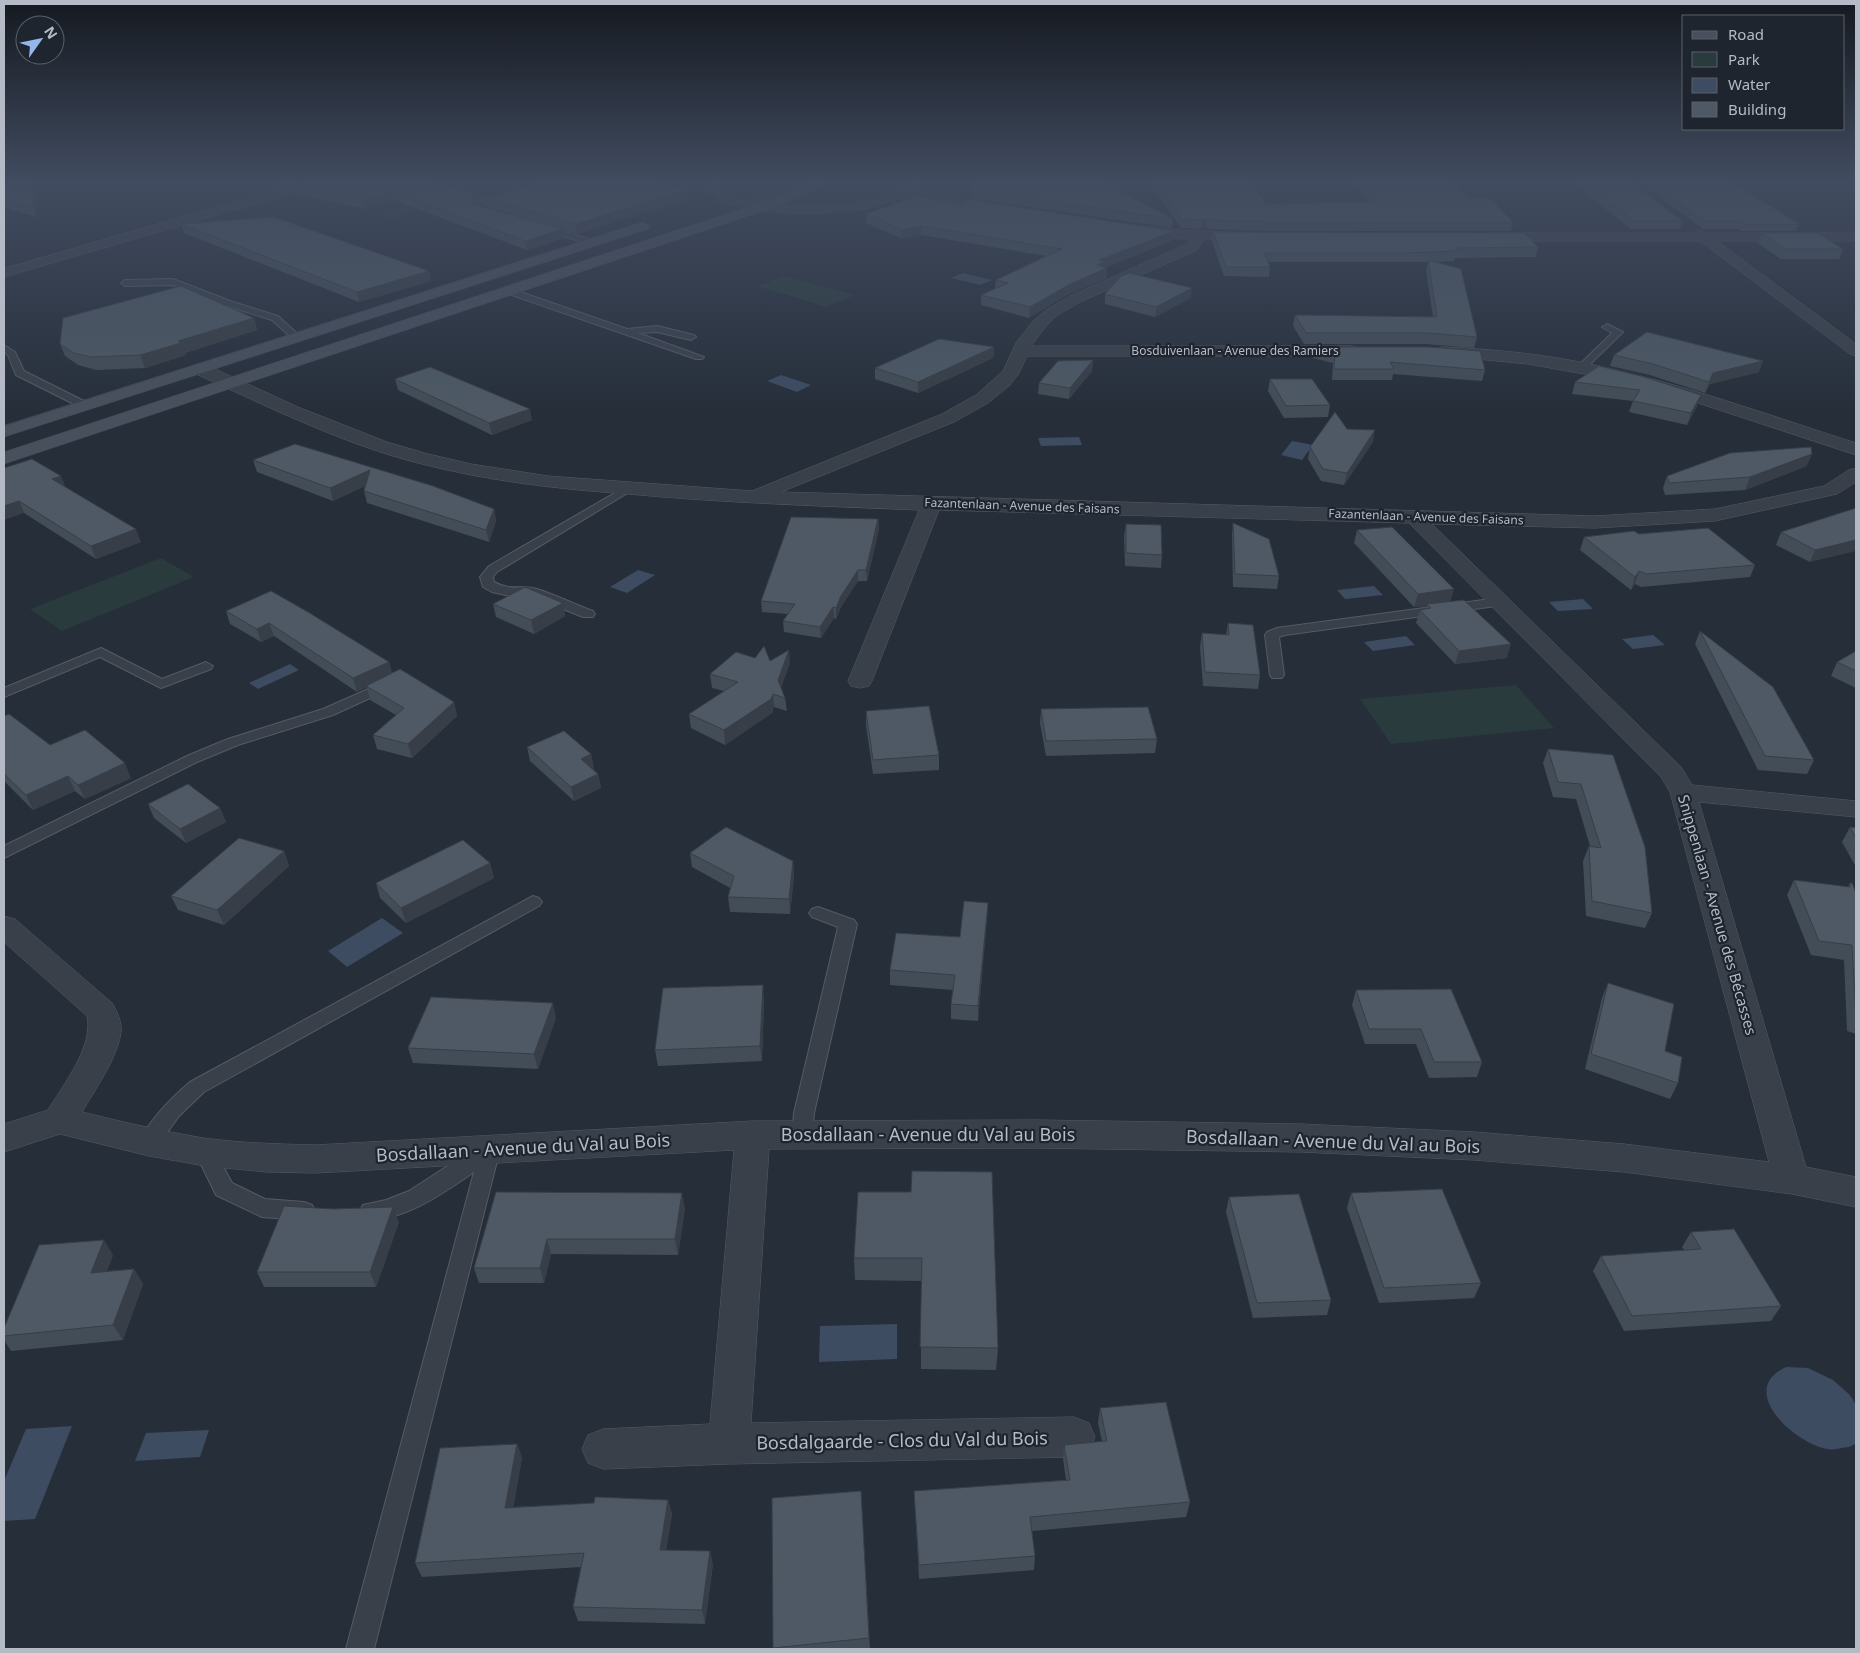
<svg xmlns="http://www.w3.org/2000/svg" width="1860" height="1653" viewBox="0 0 1860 1653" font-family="'Noto Sans',sans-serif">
	<rect width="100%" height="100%" fill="#262e3a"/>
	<!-- green -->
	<path fill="#293b3c" d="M785,180H820C803,187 759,211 744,199L748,195Z
		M428,199L444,204L389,218L373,213Z
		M785,276L855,295L826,307L757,286Z
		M161,558L194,577L62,631L30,609Z
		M1516,685L1554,728L1391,744L1360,699Z"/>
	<!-- water -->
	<path fill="#3d4c60" d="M963,273L992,280L980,285L951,278Z
		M781,375L811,385L797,392L767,381Z
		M1079,437L1082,445L1041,446L1038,438Z
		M1292,441L1313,445L1302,460L1281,455Z
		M638,570L655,575L627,593L610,587Z
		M1374,586L1383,595L1345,599L1337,590Z
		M1583,599L1593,609L1558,611L1549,602Z
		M1653,635L1665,645L1633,649L1622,639Z
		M1406,636L1415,645L1373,651L1364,642Z
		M290,664L299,670L258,689L249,683Z
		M382,918L403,933L347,967L328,951Z
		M897,1324V1359L819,1362L820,1326Z
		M1786,1367L1808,1368L1833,1380L1850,1395L1856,1405V1443C1852,1447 1848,1447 1842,1448C1837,1449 1832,1450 1827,1449C1794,1443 1736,1390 1786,1367Z
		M72,1426L35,1519L4,1521V1481L26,1429Z
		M209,1430L200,1457L135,1461L146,1433Z"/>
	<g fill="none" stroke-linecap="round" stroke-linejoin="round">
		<defs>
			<path id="lane" d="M540,226H546L598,242L591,244L540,230Z
				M173,279L233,302L278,316L302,338L300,340H294L272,320L227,306L172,285L125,286L121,283L125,280Z
				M509,288L627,329L657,326L694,335L696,337L691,340L657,332L638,333L704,357L702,359H696L506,293L505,291Z
				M1607,324L1623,332L1585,369H1579V365L1612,333L1602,327Z
				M4,345L15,352L24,371L90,404L91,406L90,408H82L16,375L8,355L4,352Z
				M625,487L631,490L629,492L497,572L493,577L494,582C513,592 521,584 537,589C556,595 574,604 593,611L595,614L593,617H583L531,596L514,597L492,592L483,587L480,577L489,566Z
				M1498,598L1503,599L1505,602L1503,605L1285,635L1279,637L1284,675L1282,678H1272L1270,675L1265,635L1267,632L1277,628Z
				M101,648L162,679L206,662L213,666L211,669L161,688L100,657L4,697V688Z
				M389,680L394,681L396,684L394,687L333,715L238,745L197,762L4,858V846L187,756L228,739L323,709Z
				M533,896L539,898L542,902L539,906L204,1092L179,1116L156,1148L149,1150L142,1148L139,1142C151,1118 170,1099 190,1082Z
				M818,907L854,920L857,924L814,1113L812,1136L809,1142L802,1144L795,1142L792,1136L794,1113L838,927L812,917L809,913L812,909Z
				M490,1141L497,1143L500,1149L374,1649H346L474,1172C448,1190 395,1228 363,1217L360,1211L363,1205L386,1200L409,1191L483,1143Z
				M205,1144L212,1146L232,1183L265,1199L304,1202L312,1205L315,1211L312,1217L304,1220L262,1217L216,1195L195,1152L198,1146Z"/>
			<path id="street" d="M309,180H329L327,183L4,277V269Z
				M706,180H718L719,188C723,191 727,195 731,197C772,210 848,209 888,196C895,193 901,188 907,183V180H919V184L913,191L1002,205L1008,209L1002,213L905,197L865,209L810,214L761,211L721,202L707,189Z
				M1136,225L1177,230L1250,233L1257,237L1250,241L1204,239L1197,250L1080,302L1056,316L1046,326L1031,346H1352L1358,348L1360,351L1358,354L1352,356H1027L1019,373L1010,385L988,403L954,422L781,492L1595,516L1715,509L1824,486L1849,470L1856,468V482L1837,494L1715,521L1595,528L1432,524L1681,767L1692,785L1856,801V817L1699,802L1806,1167L1856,1177V1207L1792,1194L1624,1172L1474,1160L1301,1152L1036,1148L769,1149L751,1423L1074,1417L1089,1423L1095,1437L1089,1451L1074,1457L729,1464L603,1469L588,1463L582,1449L588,1435L603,1429L710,1424L734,1150L315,1173L267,1172L205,1166L149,1156L60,1134L4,1152V1124L48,1110C63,1085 94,1046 87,1016L4,942V916L15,919L112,1003C117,1011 122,1022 121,1032C118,1057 95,1090 82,1112C122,1122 162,1131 203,1138C240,1143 278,1144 315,1145L753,1121L1036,1120L1301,1124L1474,1132L1624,1144L1769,1162L1670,792L1661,777L1409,523L939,510L872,681L869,686L860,688L851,686L848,681L919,510C822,506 725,503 628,494C557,489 487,481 418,463C340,443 267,406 194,373L192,369L194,365H206L298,407L387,442L428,454L471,464L548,476L752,491L942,414L976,395L1003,371L1016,343L1034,320L1046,310L1070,296L1187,244L1191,240L1131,232L1129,229L1131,226Z
				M1699,230L1706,233H1856V241H1717L1856,344V356L1850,354L1700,241H1490L1483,237L1490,233H1693Z
				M1443,347C1492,349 1542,354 1590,364C1681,383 1768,415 1856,443V455L1698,403L1612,379L1528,364L1437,355L1435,352L1437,349Z"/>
			<path id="secondary" d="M814,180H830L800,197L766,210L4,464V452L756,204L792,191Z
				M643,222L650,226L648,229L4,437V426Z"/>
		</defs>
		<!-- lane casing -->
		<use href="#lane" stroke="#545b65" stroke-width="2"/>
		<!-- street casing -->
		<use href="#street" stroke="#545b65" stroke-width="1"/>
		<!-- secondary casing -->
		<use href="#secondary" stroke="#424953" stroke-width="1"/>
		<!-- lane -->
		<use href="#lane" fill="#39404a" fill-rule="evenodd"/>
		<!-- street -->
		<use href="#street" fill="#39404a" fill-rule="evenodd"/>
		<!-- secondary -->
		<use href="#secondary" fill="#48505d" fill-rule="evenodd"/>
	</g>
	<!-- wall -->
	<path fill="#434d57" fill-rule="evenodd" d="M4,180H34L36,185V217L4,207Z
		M270,180H302L279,187Z
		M665,180L656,183L689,189L690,198L577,234L562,229L564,238L527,250L394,200L366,209L296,194L294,185L493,197ZM478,205H482L538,222Z
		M1148,180H1249L1266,204L1369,202L1350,180H1448L1468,198L1513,222L1511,231H1267L1207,229L1206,227L1201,229L1181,228Z
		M1570,180H1628L1682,221L1680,229H1631Z
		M1637,180H1728L1799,224L1796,231H1741L1738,229H1703Z
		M971,190L1173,219L1172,228L971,198Z
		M963,205L1174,231L1173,240L1106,267L1107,268V278L1069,294L1029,318L981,305V295L995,289L996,280L1046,256L921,235L903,239L866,223V214Z
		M181,224L431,281L359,302L184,233Z
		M1213,232L1538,247L1536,257L1455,258L1454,261L1434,262L1477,337L1474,348L1426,344H1304L1293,326L1295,315L1433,317L1426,270L1428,262H1268L1270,267L1269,277L1224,276L1212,241Z
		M1762,233L1843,249L1839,259H1781L1758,243Z
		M1105,294L1191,298L1155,317L1105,304Z
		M254,318L257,330L185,353L186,355L145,368L96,370L78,365L65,356L60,344Z
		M994,347L993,358L918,393L875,379V368Z
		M1315,347L1485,370L1482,381L1393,374L1392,380H1332L1333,363L1313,358Z
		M1614,355L1759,372L1710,384L1705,393L1650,375L1610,366Z
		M1093,360L1092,371L1069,399L1038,394L1039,383Z
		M1599,366L1697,406L1687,425L1629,412L1633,401L1572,394L1575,382Z
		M395,379L532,420L492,435L398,390Z
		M1270,379L1330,405L1328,417L1284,418L1268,391Z
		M1347,429L1373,442L1344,485L1321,481L1308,459L1310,447Z
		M253,460L494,509L496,521L489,542L367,503L364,491L365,486L333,501L257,472Z
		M1807,466L1745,490L1665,495L1663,488L1667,476Z
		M4,468L66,488L141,542L96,559L24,513Z
		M1856,508L1810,562L1776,545L1781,532Z
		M878,519L879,529L867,581H858L841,607L836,619L834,618L821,638L784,632L783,621L788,614L762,612L761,601Z
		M1233,523L1279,576L1277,589L1233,587L1232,535Z
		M1126,524L1162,555L1161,568L1125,566L1124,536Z
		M1357,530L1451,601L1507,658L1455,664L1416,623L1420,610L1426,609L1427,606L1414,607L1354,543Z
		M1639,534L1755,565L1750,577L1641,587L1635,584L1631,590L1580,550L1584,537Z
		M271,591L389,662L392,673L454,702L457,716L412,758L377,749L373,735L396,715L370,700L367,687L357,692L274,636L261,642L230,624L226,611Z
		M563,603L565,616L534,634L496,617L493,604Z
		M1228,623L1260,675L1258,689L1203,686L1200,647L1202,633L1226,635Z
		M1700,631L1814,760L1807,774L1758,770L1695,644Z
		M1856,651V688L1831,676L1837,662Z
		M755,658L770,661L790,663L781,687L785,698L787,711L774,707L772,713L725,745L691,728L689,714L724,691L712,688L710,674Z
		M1041,709L1157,739L1155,753L1046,756L1040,723Z
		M866,711L939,755V770L873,774L866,725Z
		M4,716L50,745L131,778L85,799L75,791L33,810L4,781Z
		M527,747L591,754L594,769H593L598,774L601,788L574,801L530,761Z
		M1548,749L1613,755L1652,913L1645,928L1586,916L1583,861L1589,846H1590L1576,799L1553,797L1543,763Z
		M148,804L220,808L226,822L186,843L154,818Z
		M1850,827L1856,828V867L1842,842Z
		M284,851L289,866L224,925L178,910L171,896Z
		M690,853L793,861L794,876L790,914L730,912L728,897L730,888L692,867Z
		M490,863L494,878L406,923L380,898L376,883Z
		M1794,880L1848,887L1850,883L1856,893V1034L1847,1031L1844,960L1811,955L1787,895Z
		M988,904L987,918L978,1021L951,1019V1004L953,990L890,985V970L960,937Z
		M1608,983L1665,1051L1678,1083L1670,1099L1585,1069L1602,998Z
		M1356,990L1482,1062L1477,1077L1429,1078L1416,1044H1365L1352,1005Z
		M764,1000L762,1061L658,1066L655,1050Z
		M556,1018L538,1069L413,1063L408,1048Z
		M496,1192L685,1208L678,1255L551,1254L544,1283H479L474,1268Z
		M911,1192L998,1348L996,1370L921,1369V1281L855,1280L854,1258Z
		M1351,1193L1481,1283L1474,1298L1379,1303L1347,1208Z
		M1229,1197L1331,1300L1327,1315L1253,1318L1226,1212Z
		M399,1222L376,1287H264L257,1272Z
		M1691,1232L1781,1306L1771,1321L1624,1331L1593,1271L1601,1256L1684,1250L1682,1247Z
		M113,1255L107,1271L134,1269L143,1284L123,1340L11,1351L4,1340V1328Z
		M1100,1408L1190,1502L1186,1517L1032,1531L1035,1556L1034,1570L919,1579L914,1491L1066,1480L1063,1459L1064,1445L1102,1441L1098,1423Z
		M517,1444L522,1458L513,1507L668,1500L672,1514L666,1550L713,1564L705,1624L578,1621L573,1607L581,1567L422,1577L415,1563Z
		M861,1491L870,1649H774L772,1498Z"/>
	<!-- shaded-wall -->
	<path fill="#373e47" d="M33,180H34L36,185V217L33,207Z
		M277,180H302L279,187Z
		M640,180H665L640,189Z
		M689,189L690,198L577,234L576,224Z
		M392,191L394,200L366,209L363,200Z
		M480,196L482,205L474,206V213L472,197Z
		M1207,218L1206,227L1201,229L1202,220Z
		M921,226V235L903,239L902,230Z
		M562,229L564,238L527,250L525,241Z
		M1174,231L1173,240L1105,268H1107V278L1069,294L1029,318L1030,307L1099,260Z
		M429,271L431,281L359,302L357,292Z
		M1192,288L1191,298L1155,317L1156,307Z
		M254,318L257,330L185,353L186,355L145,368L140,355L178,341Z
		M994,347L993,358L918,393V382Z
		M1093,360L1092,371L1069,399L1070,388Z
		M1763,361L1759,372L1710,384L1705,393L1709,382L1713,373Z
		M1701,395L1697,406L1687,425L1691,413Z
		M530,409L532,420L492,435L489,423Z
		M1375,430L1373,442L1344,485L1347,473Z
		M1812,454L1807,466L1745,490L1750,477Z
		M370,470L374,482L333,501L330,488Z
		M61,476L66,488L52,479Z
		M19,501L24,513L4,520V506Z
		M494,509L496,521L489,542L486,530Z
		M878,519L879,529L867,581L866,570Z
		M136,529L141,542L96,559L91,546Z
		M1856,540V551L1810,562L1815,550Z
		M858,570V581L841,607L836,619V608L841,596Z
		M1639,571L1635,584L1631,590L1635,577Z
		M1454,589L1450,603L1427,604V606L1414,607L1418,594Z
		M563,603L565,616L534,634L531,620Z
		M833,607L834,618L821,638L820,627Z
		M269,623L274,636L261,642L257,629Z
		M1511,644L1507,658L1455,664L1459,651Z
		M789,650L790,663L779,693L778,680Z
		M389,662L393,676L366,686L367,687L357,692L353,678Z
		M773,694L774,707L772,713L725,745L724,730Z
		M454,702L457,716L412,758L408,744Z
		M591,754L594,769L583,773L581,759Z
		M125,763L131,778L85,799L78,785Z
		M598,774L601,788L574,801L571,787Z
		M68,776L75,791L33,810L26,795Z
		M220,808L226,822L186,843L180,829Z
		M284,851L289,866L224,925L217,910Z
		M793,861L794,876L790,914L789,899Z
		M490,863L494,878L406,923L401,908Z
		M988,903L987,918L978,1021V1006Z
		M763,985L764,1000L762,1061L760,1046Z
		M553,1003L556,1018L538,1069L534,1054Z
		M682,1193L685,1208L678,1255L675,1239Z
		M393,1207L399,1222L376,1287L370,1272Z
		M547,1239L551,1254L544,1283L540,1268Z
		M104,1240L113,1255L100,1288L91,1273Z
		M134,1269L143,1284L123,1340L113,1325Z
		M517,1444L522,1458L511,1522L505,1508Z
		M668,1500L672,1514L664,1563L660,1550Z
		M710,1551L713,1564L705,1624L702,1610Z"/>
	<!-- building -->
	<path fill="#4e5965" stroke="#373e47" d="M4,180H33V207L4,199Z
		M311,180H418L493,197L546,180H640L639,181L689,189L576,224L480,196L472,197L473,204L562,229L525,241L392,191L363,200L294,185Z
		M976,180H1099L1173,219L971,190Z
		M1155,180H1249L1266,204L1378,202L1359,180H1448L1468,198H1489L1513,222H1268L1208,220L1207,218L1202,220L1182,219Z
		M1581,180H1628L1682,221H1634Z
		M1648,180H1728L1799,224H1744L1740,221H1705Z
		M916,196L963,205L966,199L1174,231L1099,260L1105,262L1097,265L1107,268L1070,284L1030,307L981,295L1008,283L996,280L1062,249L921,226L902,230L866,214Z
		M274,217L429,271L357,292L181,224Z
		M1213,232L1524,233L1538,247L1456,248V251L1407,253H1264L1270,267H1226Z
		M1762,233H1818L1843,249H1785Z
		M1428,260L1461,269L1477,337L1428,333H1306L1295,315L1437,317Z
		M1129,273L1192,288L1156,307L1105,294L1121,276Z
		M181,286L254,318L178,341L181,343L140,355L91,357L74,353L60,344L63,318Z
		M1647,332L1763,361L1713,373L1709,382L1653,364L1614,355Z
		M939,339L994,347L918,382L875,368Z
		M1315,347H1428L1480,351L1485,370L1390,362L1394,369H1334L1335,352Z
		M1093,360L1070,388L1039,383L1058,361Z
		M1599,366L1641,376L1701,395L1691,413L1633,401L1640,390L1575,382Z
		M430,367L530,409L489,423L395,379Z
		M1270,379H1312L1330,405L1286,406Z
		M1335,412L1347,429L1375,430L1347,473L1323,469L1310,447Z
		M295,444L433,486L494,509L486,530L364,491L370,470L330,488L253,460Z
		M1811,447L1812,454L1750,477L1669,483L1667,476L1730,453Z
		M32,459L61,476L52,479L136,529L91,546L19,501L4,506V468Z
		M1856,508V540L1815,550L1781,532Z
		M791,517L878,519L866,570H858L841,596L836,608L833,607L820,627L783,621L795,604L761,601Z
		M1233,523L1269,539L1279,576L1235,574Z
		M1126,524L1161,525L1162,555L1126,553Z
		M1392,527L1454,589L1418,594L1357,530Z
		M1708,528L1755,565L1646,574L1639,571L1635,577L1584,537L1634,531L1639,534Z
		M525,587L563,603L531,620L493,604Z
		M271,591L308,612L389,662L353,678L269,623L257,629L226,611Z
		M1464,600L1511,644L1459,651L1420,610L1431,608L1427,604Z
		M1228,623L1253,625L1260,675L1205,672L1202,633L1229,635Z
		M1700,631L1773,687L1814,760L1765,756Z
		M764,646L770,661L789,650L778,680L785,698L773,694L771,699L724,730L689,714L738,682L710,674L736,652L755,658Z
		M1856,651V671L1837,662Z
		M400,669L454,702L408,744L373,735L404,708L366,686Z
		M929,706L939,755L873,760L866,711Z
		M1148,707L1157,739L1046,741L1041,709Z
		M9,714L50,745L85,730L125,763L78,785L68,776L26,795L4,774V716Z
		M564,731L591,754L581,759L598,774L571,787L527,747Z
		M1548,749L1613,755L1645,847L1652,913L1592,901L1589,846L1601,848L1581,784L1558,782Z
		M188,784L220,808L180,829L148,804Z
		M726,827L793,861L789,899L728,897L734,876L690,853Z
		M1850,827L1856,828V838Z
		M239,838L284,851L217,910L171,896Z
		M463,840L490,863L401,908L376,883Z
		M1794,880L1850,887V883H1852L1856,893V1017L1852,945L1819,941Z
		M964,901L988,903L978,1006L951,1004L955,975L890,970L896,933L960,937Z
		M1608,983L1674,1004L1665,1051L1682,1057L1678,1083L1591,1054Z
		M763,985L760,1046L655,1050L663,988Z
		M1451,989L1482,1062H1434L1421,1029H1369L1356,990Z
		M431,997L553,1003L534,1054L408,1048Z
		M912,1171L992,1172L998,1348L920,1347L922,1258H854L858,1192H911Z
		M1442,1189L1481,1283L1384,1288L1351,1193Z
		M496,1192L682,1193L675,1239H547L540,1268H474Z
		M1299,1194L1331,1300L1257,1303L1229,1197Z
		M284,1206L333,1209L393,1207L370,1272H257Z
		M1734,1229L1781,1306L1632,1316L1601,1256L1701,1249L1691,1232Z
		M104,1240L91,1273L134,1269L113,1325L4,1336V1328L39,1245Z
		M1166,1402L1190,1502L1030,1517L1035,1556L919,1565L914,1491L1070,1480L1064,1445L1107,1441L1100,1408Z
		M517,1444L505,1508L594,1503L595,1497L668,1500L660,1550L710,1551L702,1610L573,1607L584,1553L415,1563L440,1448Z
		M861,1491L869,1638L773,1648L772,1498Z"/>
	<!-- sky -->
	<linearGradient id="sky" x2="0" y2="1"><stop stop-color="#151920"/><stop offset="0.44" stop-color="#414c60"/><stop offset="1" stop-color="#414c60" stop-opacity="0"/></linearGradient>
	<rect width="1860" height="412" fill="url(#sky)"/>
	<g text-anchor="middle" stroke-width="4.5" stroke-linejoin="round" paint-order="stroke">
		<!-- far-street labels -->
		<g font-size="12" fill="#b5bbc6" stroke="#1e252f">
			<text x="1235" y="355">Bosduivenlaan - Avenue des Ramiers</text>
			<text transform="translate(1022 506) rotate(2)" y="4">Fazantenlaan - Avenue des Faisans</text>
			<text transform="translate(1426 517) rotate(2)" y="4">Fazantenlaan - Avenue des Faisans</text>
		</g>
		<!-- street labels -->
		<g font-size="15" fill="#b5bbc6" stroke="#1e252f">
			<text transform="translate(1717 915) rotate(74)" y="5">Snippenlaan - Avenue des Bécasses</text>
		</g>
		<!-- near-street labels -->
		<g font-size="18" fill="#b5bbc6" stroke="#1e252f">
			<text x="928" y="1141">Bosdallaan - Avenue du Val au Bois</text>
			<text transform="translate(1333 1142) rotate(2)" y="6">Bosdallaan - Avenue du Val au Bois</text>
			<text transform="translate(523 1148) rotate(-3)" y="6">Bosdallaan - Avenue du Val au Bois</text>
			<text transform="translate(902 1441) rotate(-1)" y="6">Bosdalgaarde - Clos du Val du Bois</text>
		</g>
	</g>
	<!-- border -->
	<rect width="1860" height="1653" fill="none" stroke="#b5bbc6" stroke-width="10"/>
	<!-- legend -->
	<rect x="1682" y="15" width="162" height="115" fill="#1e252f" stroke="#5a616b"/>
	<rect x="1692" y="31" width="25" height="8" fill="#48505d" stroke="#5a616b"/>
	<text x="1728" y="40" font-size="15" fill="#b5bbc6">Road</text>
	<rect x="1692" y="52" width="25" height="15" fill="#293b3c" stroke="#5a616b"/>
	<text x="1728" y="65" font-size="15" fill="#b5bbc6">Park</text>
	<rect x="1692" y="78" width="25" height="15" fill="#3d4c60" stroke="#5a616b"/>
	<text x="1728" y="90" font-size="15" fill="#b5bbc6">Water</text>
	<rect x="1692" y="102" width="25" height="15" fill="#4e5965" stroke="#5a616b"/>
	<text x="1728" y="115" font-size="15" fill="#b5bbc6">Building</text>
	<!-- north arrow -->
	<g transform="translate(40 40) rotate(57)"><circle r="24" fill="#1e252f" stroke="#5a616b"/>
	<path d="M0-4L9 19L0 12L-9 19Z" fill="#94b6eb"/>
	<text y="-8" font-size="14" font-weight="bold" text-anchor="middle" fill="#b5bbc6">N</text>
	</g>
</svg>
